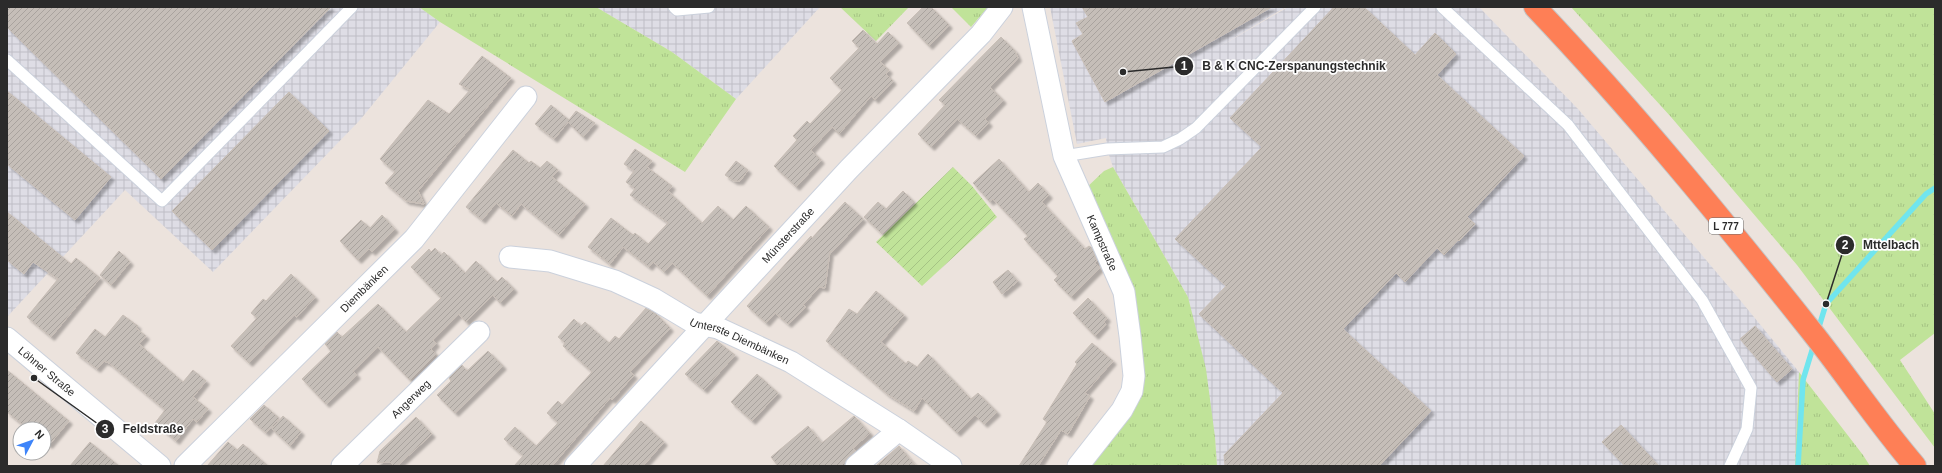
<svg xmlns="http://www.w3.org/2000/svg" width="1942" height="473" viewBox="0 0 1942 473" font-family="Arial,sans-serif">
	<defs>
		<pattern id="industrial-grid" width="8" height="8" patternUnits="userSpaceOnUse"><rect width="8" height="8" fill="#dedde5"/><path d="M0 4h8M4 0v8" fill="none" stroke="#bfbec5"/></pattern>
		<pattern id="grass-tufts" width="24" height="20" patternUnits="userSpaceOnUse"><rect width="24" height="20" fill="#c0e399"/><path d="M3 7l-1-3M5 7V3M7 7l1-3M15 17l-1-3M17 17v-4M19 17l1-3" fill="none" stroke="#a5c384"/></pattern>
		<pattern id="garden-furrows" width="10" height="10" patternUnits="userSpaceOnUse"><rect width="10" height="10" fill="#c0e399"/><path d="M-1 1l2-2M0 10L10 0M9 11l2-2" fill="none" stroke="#a5c384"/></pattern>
		<pattern id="building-hatch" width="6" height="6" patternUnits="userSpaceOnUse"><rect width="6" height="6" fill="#c5beb8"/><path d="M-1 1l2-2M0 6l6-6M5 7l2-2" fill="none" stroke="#a9a39e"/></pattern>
		<filter id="shadow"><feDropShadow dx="3.5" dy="3.5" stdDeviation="1" flood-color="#0004"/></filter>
	</defs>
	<rect width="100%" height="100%" fill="#ece3dd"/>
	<!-- industrial -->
	<path fill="url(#industrial-grid)" d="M7,7H419L440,22L360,120L213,272L125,190L7,317Z
		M596,7H820L736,99L672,52Z
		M1050,7H1286L1214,50L1288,7H1479L1578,109L1740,300L1799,372L1795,466H1217L1215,437L1188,297L1113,167L1107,149L1106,138L1077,144Z"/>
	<!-- grass -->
	<path fill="url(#grass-tufts)" d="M419,7H596L672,52L736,99L685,172L440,22Z
		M840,7H909L876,41Z
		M951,7H988L971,27Z
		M1571,7H1935V333L1900,360L1935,414V448L1797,265L1671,117Z
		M1113,167L1188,297L1206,369L1215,437L1217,466H1086L1140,373L1084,190L1104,171Z
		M1799,372L1863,455L1870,466H1795Z"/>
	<!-- garden -->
	<path fill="url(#garden-furrows)" d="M953,167L972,186L997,217L922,286L876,242Z"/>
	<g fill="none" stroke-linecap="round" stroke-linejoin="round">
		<!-- stream -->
		<path stroke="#70e5ee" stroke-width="5.5" d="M1818,330L1826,304L1926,194L1935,188
			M1798,466L1803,380L1814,344"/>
	</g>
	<!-- building -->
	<path fill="url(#building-hatch)" stroke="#c8beb6" filter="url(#shadow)" d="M7,7H331L161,179L7,27Z
		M923,7H931L949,25L929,46L907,23Z
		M1082,7H1272L1105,102L1072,41L1083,34L1076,23L1088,17Z
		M1334,7H1364L1415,55L1435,33L1456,54L1437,75L1524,156L1467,217L1475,224L1459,241L1458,240L1444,255L1437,248L1405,282L1396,273L1343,329L1431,411L1379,466H1225L1224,455L1283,393L1199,314L1226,286L1175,239L1262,147L1230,118Z
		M863,30L877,44L888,32L899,43L880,62L889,70L886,74L893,81L875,100L871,96L839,134L832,127L811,150L821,160L796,187L774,166L797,140L793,136L807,121L810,124L842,90L830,78L859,48L852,41Z
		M1001,37L1015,51L1018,58L990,87L1003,100L985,119L989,123L976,136L957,119L931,147L918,134L945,105L939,100Z
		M482,56L511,78L418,191L424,204L406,201L385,183L395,172L380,159L428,100L449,114L470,90L459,84Z
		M7,91L111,177L75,220L7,164Z
		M289,92L329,131L212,250L172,211Z
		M551,105L569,120L576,111L595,123L583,137L568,122L554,139L535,124Z
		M635,149L652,161L647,167L672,186L668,191L702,223L718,206L733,220L746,206L769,227L707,296L672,263L664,272L653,262L649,267L623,247L610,264L588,247L611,218L633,235L635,233L648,244L668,223L630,195L635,189L626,182L634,171L624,164Z
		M513,150L529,163L531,161L540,168L547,161L558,170L552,177L585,204L559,235L521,204L512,216L496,203L482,220L466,207Z
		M999,159L1029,192L1038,183L1049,195L1042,202L1085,249L1089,246L1092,248L1097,261L1095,263L1100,268L1071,297L1054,280L1058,276L1024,239L1028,236L993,199L990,202L973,183Z
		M736,161L748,170L740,181H734L725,175Z
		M903,191L914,202L882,234L864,217L878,202L886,209Z
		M845,202L863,219L832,252L830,251L825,288L819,287L803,305L806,307L788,324L775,313L766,323L747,306L811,236L812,238Z
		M7,212L71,264L76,258L100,278L51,337L27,317L58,279L33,262L24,274L7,260Z
		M382,215L395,229L372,252L369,249L358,260L340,241L361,220L370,228Z
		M435,248L441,255L444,252L465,273L476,261L497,282L502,277L514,289L500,303L493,295L466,322L459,314L433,340L436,343L431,349L436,354L410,380L378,347L353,371L357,375L326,404L302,379L331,351L325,344L337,332L342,337L378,304L406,332L441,298L411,267L429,249L431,252Z
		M119,251L130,262L111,285L100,275Z
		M1008,270L1018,281L1002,294L993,282Z
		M291,274L315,297L297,317L294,315L249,363L231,346L257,318L251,313L263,299L266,301Z
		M876,291L904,315L881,342L906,364L908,361L917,367L928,354L971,399L978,393L997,412L984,424L975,415L957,433L922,398L914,411L908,407L887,394L826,341L849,309L857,314Z
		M1088,298L1107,318L1104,322L1106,324L1095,336L1073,313Z
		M646,308L655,313L670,328L630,372L634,375L612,400L610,398L552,466H514L523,456L504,439L515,427L536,446L558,423L547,413L558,401L562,405L592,372L563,346L565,343L558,337L574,319L581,326L585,322L609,343L615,336L619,339Z
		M123,315L138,326L136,328L146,336L139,344L183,382L193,370L206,381L193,397L208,409L197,422L193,419L176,441L155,423L165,410L109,363L104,361L97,369L76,353L95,329L105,337Z
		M1755,326L1792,369L1777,382L1740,339Z
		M717,341L735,355L704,390L685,374Z
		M1092,343L1113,361L1085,393L1090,396L1068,434L1061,430L1038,466H1019L1047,422L1043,419L1077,364L1075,362Z
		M488,351L503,366L455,413L437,395L451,381L449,378L462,365L467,371Z
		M7,370L69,421L49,445L44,442V429H28L7,412Z
		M757,374L778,393L752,421L731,402Z
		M264,405L279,418L266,433L250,419Z
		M283,416L301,432L290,446L272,429Z
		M854,416L870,433L853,448L856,451L848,457L844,466H778L771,457L808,426L822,443Z
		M416,417L432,434L397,466H394L390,462L377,463L380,451Z
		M641,421L664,442L643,466H603Z
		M1621,425L1659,466H1625L1602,442Z
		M90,442L119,466H70Z
		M228,442L237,450L243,444L268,466H207Z
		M899,446L916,466H876Z"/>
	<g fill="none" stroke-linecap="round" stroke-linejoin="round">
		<defs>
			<path id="lane" d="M674,7L677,10L709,7
				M1442,7L1568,125L1702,300L1751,388L1747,429L1730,466
				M7,60L162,201L352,7
				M1064,156L1107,149L1163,147L1180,139L1196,128L1315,7"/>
			<g id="street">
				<path id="s1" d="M1033,7L1064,156L1124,292L1130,336L1134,376L1132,391L1122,410L1078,466"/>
				<path id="s2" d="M510,257L550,261L615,281L654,299L694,323L718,328L791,362L899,430L951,466"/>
				<path id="s3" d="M7,338L160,466"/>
				<path id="s4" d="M185,466L414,239L526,97"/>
				<path id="s5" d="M342,466L479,332"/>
				<path id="s6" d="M575,466L849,169L981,34L1002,7"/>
				<path d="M856,466L899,430"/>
			</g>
			<path id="highway" d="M1535,7C1633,110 1723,220 1812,332C1847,376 1878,423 1915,466"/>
		</defs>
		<!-- lane casing -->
		<use href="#lane" stroke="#cbd1dc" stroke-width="13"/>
		<!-- street casing -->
		<use href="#street" stroke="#cbd1dc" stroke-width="23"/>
		<!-- highway casing -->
		<use href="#highway" stroke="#c4c4c4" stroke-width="24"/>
		<!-- lane -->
		<use href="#lane" stroke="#fff" stroke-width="11"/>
		<!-- street -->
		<use href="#street" stroke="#fff" stroke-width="21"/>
		<!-- highway -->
		<use href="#highway" stroke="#fe7f56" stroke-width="22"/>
	</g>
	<g text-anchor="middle" stroke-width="3.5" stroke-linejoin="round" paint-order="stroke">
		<!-- shield labels -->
		<rect fill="#fff" stroke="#6b6b6b" stroke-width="1" x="1709" y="218" width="34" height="16" rx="3"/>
		<g font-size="10" font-weight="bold" fill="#2b2b2b">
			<text x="1726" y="230">L 777</text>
		</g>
		<!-- street labels -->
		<g font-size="11" fill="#2b2b2b" stroke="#fff">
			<text dy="4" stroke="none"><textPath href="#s6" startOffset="314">Münsterstraße</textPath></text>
			<text dy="4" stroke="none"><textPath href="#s1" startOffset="247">Kampstraße</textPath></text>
			<text dy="4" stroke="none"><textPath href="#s4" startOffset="252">Diembänken</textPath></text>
			<text dy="4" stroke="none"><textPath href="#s2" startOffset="247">Unterste Diembänken</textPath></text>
			<text dy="4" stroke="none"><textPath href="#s3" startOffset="52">Löhner Straße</textPath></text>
			<text dy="4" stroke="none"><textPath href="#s5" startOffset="96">Angerweg</textPath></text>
		</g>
	</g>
	<!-- callouts -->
	<path fill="none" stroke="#2b2b2b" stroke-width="1.5" d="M1123 72L1184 66M1826 304L1845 245M34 378L105 429"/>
	<g fill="#2b2b2b" stroke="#fff" stroke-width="1.5">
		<circle cx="1123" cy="72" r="4"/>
		<circle cx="1826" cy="304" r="4"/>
		<circle cx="34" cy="378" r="4"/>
		<circle cx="1184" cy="66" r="10"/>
		<circle cx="1845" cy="245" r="10"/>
		<circle cx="105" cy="429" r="10"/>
	</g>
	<g font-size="12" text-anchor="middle" font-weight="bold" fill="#fff">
		<text x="1184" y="70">1</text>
		<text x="1845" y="249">2</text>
		<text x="105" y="433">3</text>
	</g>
	<g font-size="12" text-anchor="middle" font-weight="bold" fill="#2b2b2b" stroke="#fff" stroke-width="3.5" stroke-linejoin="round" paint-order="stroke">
		<text x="1294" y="70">B &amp; K CNC-Zerspanungstechnik</text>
		<text x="1891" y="249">Mttelbach</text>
		<text x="153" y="433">Feldstraße</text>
	</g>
	<!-- border -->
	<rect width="1942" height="473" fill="none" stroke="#2b2b2b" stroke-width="16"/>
	<!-- north arrow -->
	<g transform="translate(32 441) rotate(49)"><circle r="19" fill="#ffffff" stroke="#aaaaaa"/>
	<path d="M0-3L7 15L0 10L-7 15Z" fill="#3d84f9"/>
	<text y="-6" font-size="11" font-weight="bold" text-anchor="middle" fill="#2b2b2b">N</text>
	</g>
</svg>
